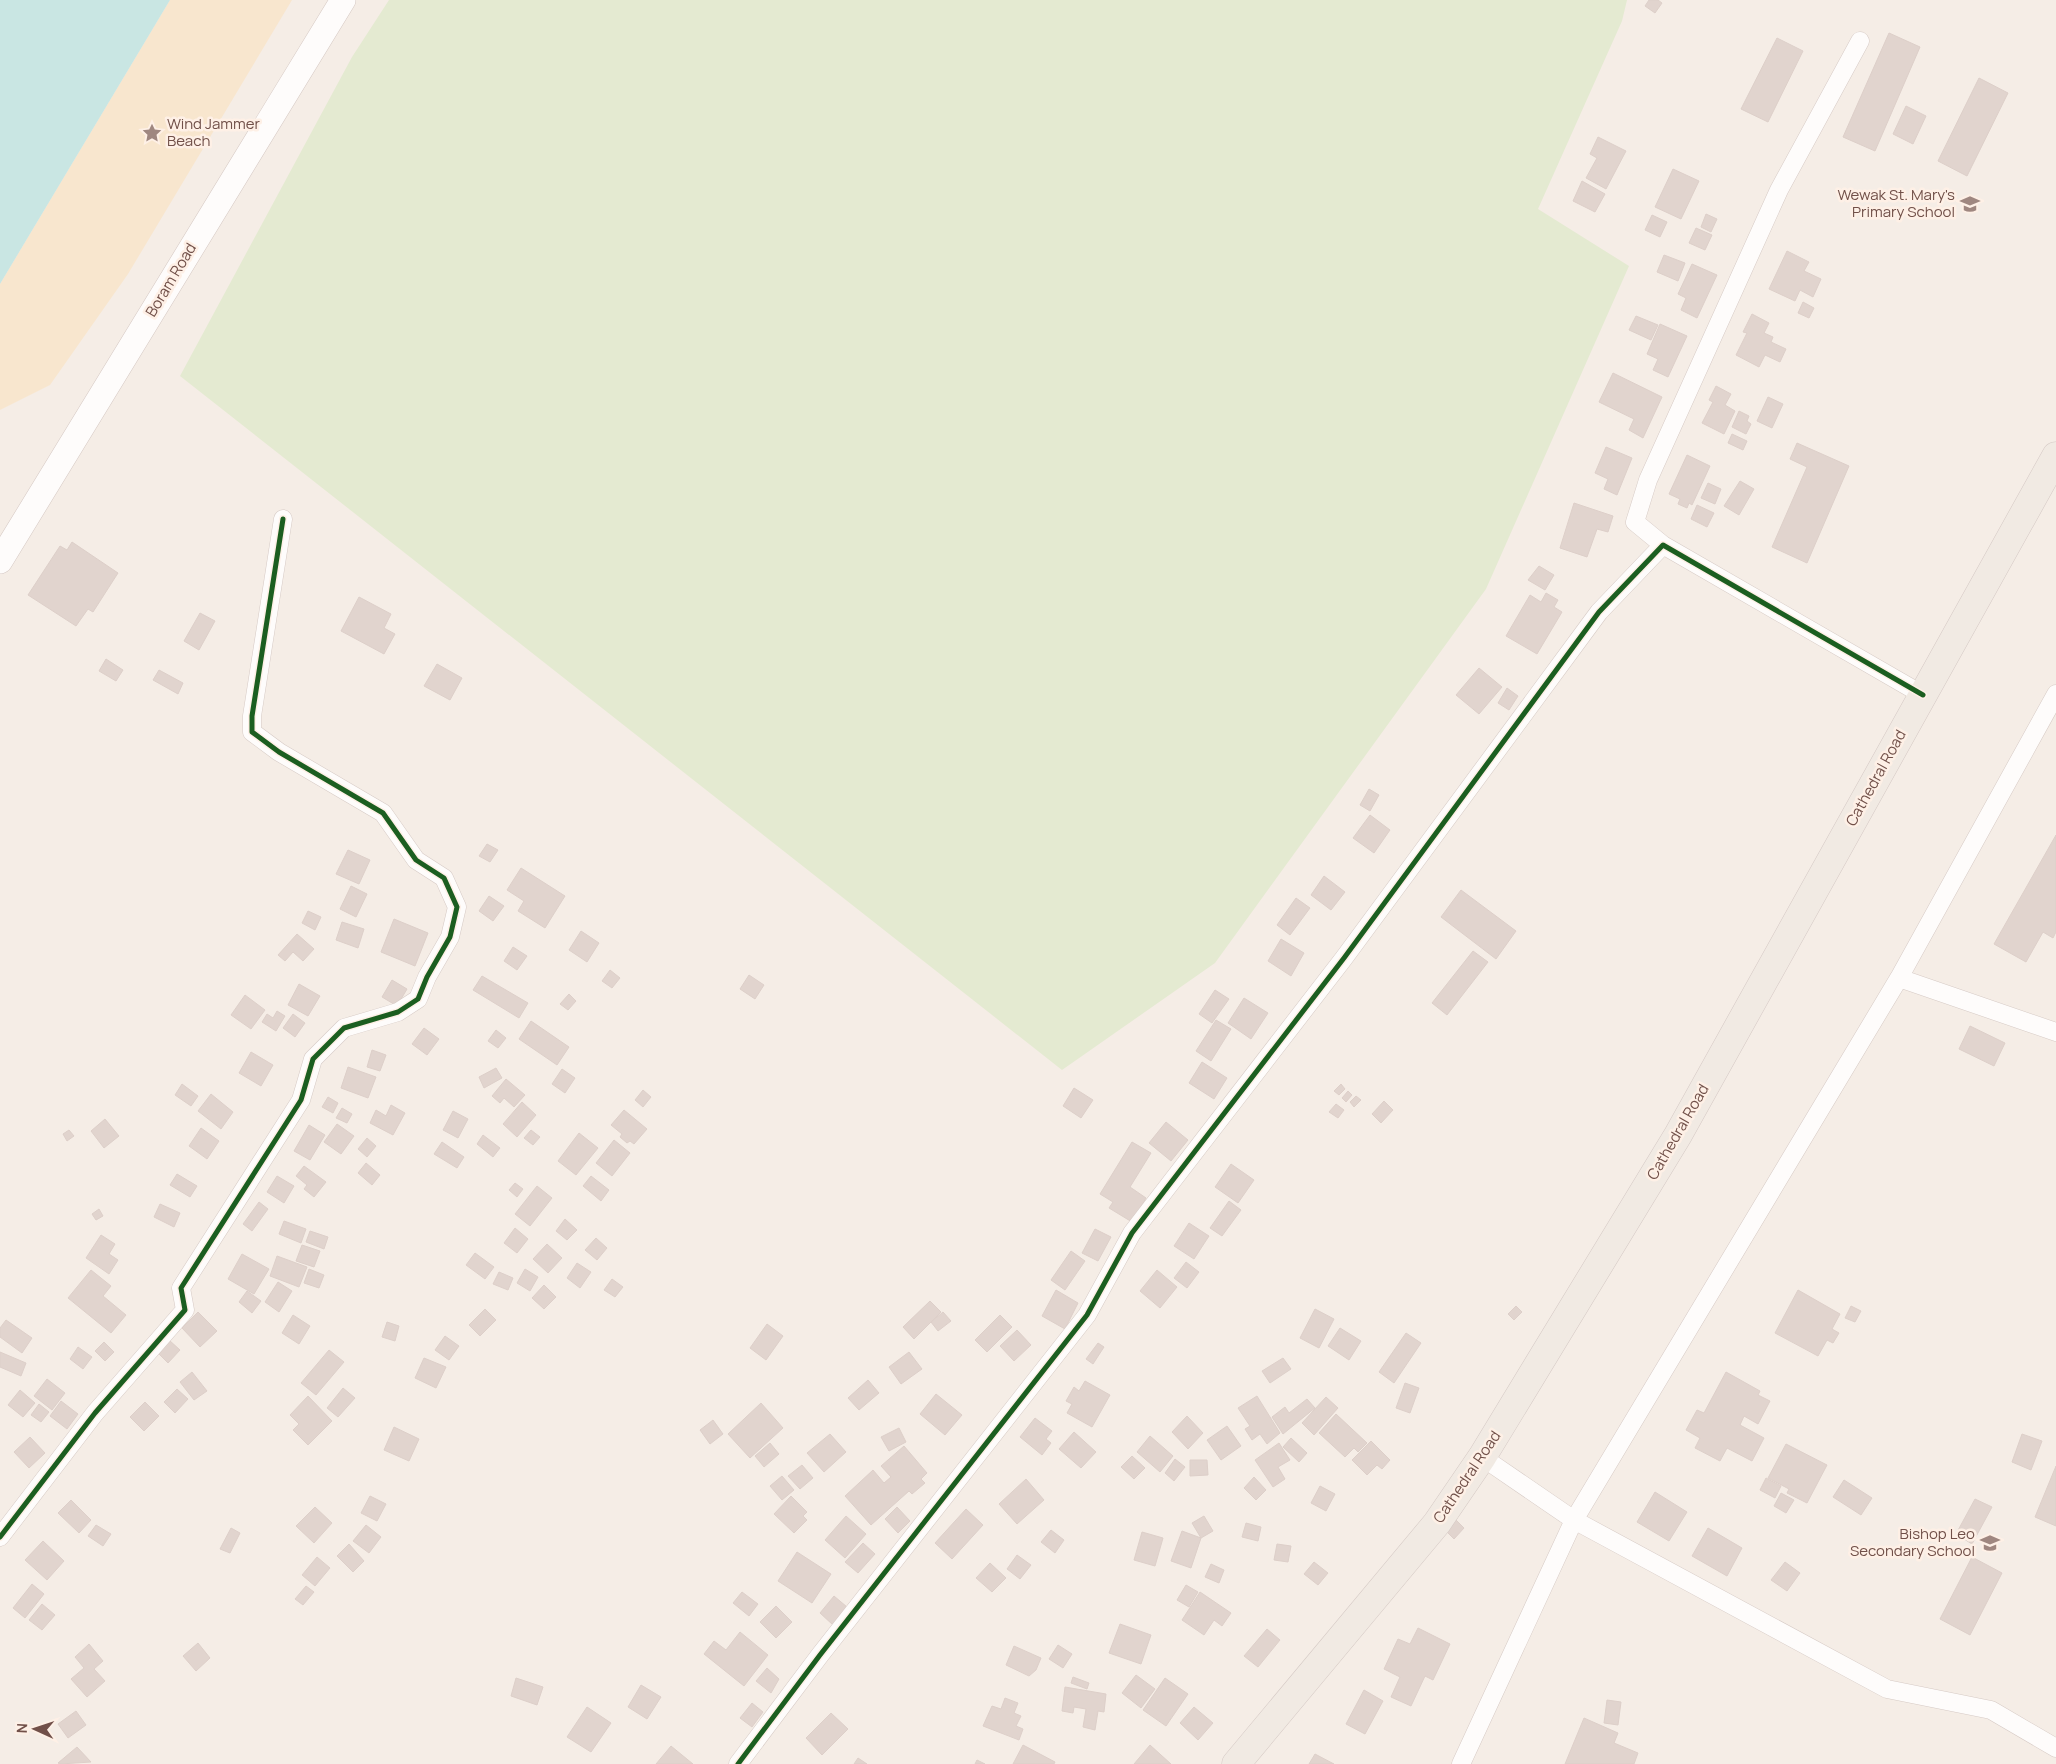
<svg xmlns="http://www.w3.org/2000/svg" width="2056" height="1764" viewBox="0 0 2056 1764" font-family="Manrope,sans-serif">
	<rect width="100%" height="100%" fill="#f5ede6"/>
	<!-- green -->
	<path fill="#e4ead1" d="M389,0H1627L1622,21L1538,209L1629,266L1486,589L1215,963L1062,1070L180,376L352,57Z"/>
	<!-- sand -->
	<path fill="#f8e6ce" d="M170,0H292L128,274L50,385L0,410V284Z"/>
	<!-- water -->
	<path fill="#c9e6e3" d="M0,0H170L0,284Z"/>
	<!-- building -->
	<path fill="#e1d4ce" stroke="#ddcfc9" d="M1649,0H1658L1662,3L1655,13L1645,6Z
		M1889,33L1920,47L1875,151L1843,137Z
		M1777,38L1803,51L1768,122L1741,109Z
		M1979,78L2008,93L1967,176L1938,161Z
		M1906,106L1926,116L1913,144L1893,134Z
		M1598,137L1626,151L1606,189L1586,178L1597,158L1590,154Z
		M1673,169L1699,181L1681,219L1655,207Z
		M1582,181L1605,194L1595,212L1573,201Z
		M1706,214L1717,219L1711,232L1701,227Z
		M1652,215L1667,222L1660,237L1645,230Z
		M1696,228L1712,235L1705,250L1689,243Z
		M1787,251L1809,262L1804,271L1821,279L1813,297L1800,290L1795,301L1769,289Z
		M1664,255L1685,263L1678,281L1657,272Z
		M1692,264L1717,275L1697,318L1681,310L1686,298L1678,294Z
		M1803,302L1814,308L1809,318L1798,313Z
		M1752,314L1769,323L1764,333L1773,337L1771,342L1786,349L1780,362L1765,355L1759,367L1736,355L1747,333L1743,332Z
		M1636,316L1658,325L1651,340L1629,330Z
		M1660,324L1687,336L1668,377L1653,370L1658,359L1647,354Z
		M1613,373L1662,397L1643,438L1629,430L1634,419L1599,402Z
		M1716,386L1731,394L1725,405L1735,411L1724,434L1702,423L1713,402L1709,400Z
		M1768,397L1783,404L1772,428L1757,421Z
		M1739,411L1749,416L1747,421L1751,424L1746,434L1732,427Z
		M1732,434L1747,441L1743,450L1728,443Z
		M1797,443L1849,466L1807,563L1772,547L1807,467L1790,459Z
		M1606,447L1632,458L1617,495L1604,489L1608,479L1595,473Z
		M1687,455L1710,466L1692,505L1689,503L1687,508L1678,504L1680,499L1669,494Z
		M1740,481L1754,489L1739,515L1724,506Z
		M1708,483L1721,489L1715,504L1701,498Z
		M1574,503L1613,516L1608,532L1597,529L1587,557L1560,548Z
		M1697,505L1714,513L1707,527L1691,519Z
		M72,542L118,573L93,612L88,609L76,626L28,595L60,546L67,550Z
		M1539,566L1554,575L1545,590L1528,580Z
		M1546,593L1558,600L1554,607L1562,612L1537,654L1506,636L1530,595L1541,602Z
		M359,597L391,614L384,628L395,634L384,654L341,631Z
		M200,613L215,621L199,650L184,641Z
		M106,659L123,670L116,681L99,671Z
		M437,664L462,678L450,700L424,686Z
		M1479,668L1502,687L1479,714L1456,695Z
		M159,670L183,683L178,694L153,680Z
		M1507,688L1518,696L1509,710L1498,703Z
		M1369,789L1379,795L1370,811L1360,805Z
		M1370,815L1390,830L1374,853L1353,838Z
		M2056,835V932L2053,938L2043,932L2026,962L1994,944Z
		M487,844L498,850L490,862L479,856Z
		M348,850L370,860L359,884L336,874Z
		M521,868L565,896L545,928L518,911L524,901L507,890Z
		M1324,876L1345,892L1331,910L1311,895Z
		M351,886L367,894L356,917L340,909Z
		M1461,890L1516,931L1496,959L1441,917Z
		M489,896L504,906L493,921L479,911Z
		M1296,898L1310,908L1290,935L1277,925Z
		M308,911L321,917L315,930L302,923Z
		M394,919L428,933L415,966L381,952Z
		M342,922L364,929L358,948L336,940Z
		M581,931L599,943L587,962L569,950Z
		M297,934L314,949L303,961L293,952L285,961L278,955Z
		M1281,939L1304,953L1291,976L1268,961Z
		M513,947L527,956L517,970L504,961Z
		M1473,951L1488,962L1447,1015L1432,1003Z
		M610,970L620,978L612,988L602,981Z
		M749,975L764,985L755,999L740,989Z
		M482,976L528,1003L519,1018L473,990Z
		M392,980L407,989L397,1006L382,997Z
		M299,984L320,996L308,1016L288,1005Z
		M1215,990L1229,999L1212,1023L1199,1014Z
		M569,994L576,1001L568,1010L560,1004Z
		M245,995L265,1010L251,1029L231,1015Z
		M1244,998L1268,1013L1251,1039L1228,1023Z
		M277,1011L285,1016L276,1031L262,1022L267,1014L273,1018Z
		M293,1014L305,1023L295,1037L283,1028Z
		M1216,1020L1231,1029L1211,1061L1196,1051Z
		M531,1021L569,1047L557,1065L519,1039Z
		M1970,1026L2005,1043L1994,1066L1959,1049Z
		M424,1028L439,1039L427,1055L412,1044Z
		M496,1030L506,1038L498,1048L488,1041Z
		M372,1050L386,1055L380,1071L367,1067Z
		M251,1052L273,1065L261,1086L239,1073Z
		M1202,1062L1227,1078L1214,1099L1189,1083Z
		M348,1067L376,1077L368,1098L341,1088Z
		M496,1068L502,1078L484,1088L479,1077Z
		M562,1069L575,1078L565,1093L552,1084Z
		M506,1079L525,1095L514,1107L504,1098L500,1103L492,1096Z
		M182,1084L198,1096L191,1106L175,1095Z
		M1341,1084L1345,1089L1339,1095L1334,1091Z
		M1074,1088L1093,1100L1081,1118L1063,1106Z
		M643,1090L651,1097L643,1107L635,1100Z
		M1348,1091L1352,1095L1346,1102L1342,1098Z
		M211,1094L233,1112L221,1129L198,1111Z
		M1356,1096L1361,1100L1354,1107L1350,1102Z
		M328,1097L338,1103L333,1113L322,1107Z
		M1384,1101L1393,1110L1381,1123L1372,1114Z
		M522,1102L536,1115L517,1137L503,1124Z
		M1336,1104L1344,1110L1338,1118L1329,1112Z
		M391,1105L405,1113L393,1135L370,1123L376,1110L386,1116Z
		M342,1108L352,1114L347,1123L336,1118Z
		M624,1110L647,1129L634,1144L630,1141L627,1143L620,1137L622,1134L611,1125Z
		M453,1111L468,1119L458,1138L443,1130Z
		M105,1119L119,1136L104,1148L91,1131Z
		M1166,1122L1188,1140L1171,1161L1149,1143Z
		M337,1124L354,1136L341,1154L324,1142Z
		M309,1125L325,1135L310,1160L294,1151Z
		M201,1128L219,1141L207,1159L189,1146Z
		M69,1130L74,1136L67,1141L63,1134Z
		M531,1130L540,1137L533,1145L524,1138Z
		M579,1133L598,1148L576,1175L558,1161Z
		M483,1135L500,1148L493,1157L477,1144Z
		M367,1138L376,1146L367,1157L358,1149Z
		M614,1140L630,1153L612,1176L596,1163Z
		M442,1142L464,1157L457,1168L434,1154Z
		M1132,1142L1151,1153L1130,1187L1146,1198L1132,1222L1109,1208L1113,1202L1100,1194Z
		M366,1163L380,1175L372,1185L358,1173Z
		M1231,1164L1254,1180L1238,1203L1215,1187Z
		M304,1166L326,1182L314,1197L304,1189L307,1185L296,1176Z
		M177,1174L197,1186L190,1197L170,1185Z
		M277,1176L294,1186L284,1203L267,1192Z
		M591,1176L609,1190L601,1201L583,1186Z
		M515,1183L523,1189L517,1197L509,1190Z
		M537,1186L552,1198L530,1226L515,1214Z
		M1229,1201L1241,1210L1222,1236L1210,1228Z
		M259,1202L268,1209L252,1231L243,1224Z
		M160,1204L180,1213L174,1227L154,1217Z
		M99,1209L103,1216L96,1220L92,1214Z
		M565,1219L577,1230L567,1240L556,1231Z
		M284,1221L306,1229L301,1243L279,1234Z
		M1189,1223L1209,1236L1194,1259L1174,1246Z
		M515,1228L528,1239L517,1253L504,1243Z
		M1095,1229L1111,1237L1098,1261L1082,1253Z
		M310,1231L328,1237L324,1249L306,1242Z
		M101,1235L115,1244L109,1254L118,1260L109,1274L86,1258Z
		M596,1238L607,1248L597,1260L585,1250Z
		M547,1244L562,1258L548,1273L533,1259Z
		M302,1245L320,1251L314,1267L296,1261Z
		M1071,1251L1085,1261L1065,1290L1051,1280Z
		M475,1253L494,1267L485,1279L466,1265Z
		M242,1254L269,1269L254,1294L228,1279Z
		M277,1256L307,1267L299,1287L270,1276Z
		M1186,1262L1199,1272L1187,1288L1174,1278Z
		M577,1263L591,1272L580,1288L567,1278Z
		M309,1269L324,1275L319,1288L304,1283Z
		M525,1269L538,1277L530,1291L517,1283Z
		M91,1270L111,1286L103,1296L126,1315L111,1333L68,1298Z
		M1157,1270L1177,1287L1160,1308L1140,1291Z
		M499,1272L513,1278L508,1290L493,1284Z
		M612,1279L623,1287L615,1297L604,1290Z
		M278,1282L292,1291L279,1312L265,1302Z
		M544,1285L556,1297L544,1309L532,1298Z
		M1056,1290L1078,1303L1065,1329L1042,1316Z
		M1798,1290L1840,1314L1832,1329L1839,1333L1833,1343L1827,1340L1818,1356L1775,1333Z
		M247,1291L261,1301L252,1313L239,1302Z
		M930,1301L941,1312L914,1339L903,1327Z
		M1516,1306L1522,1312L1514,1320L1508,1314Z
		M1851,1306L1861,1311L1855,1322L1845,1318Z
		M485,1309L496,1320L480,1336L469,1325Z
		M1315,1309L1334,1319L1319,1348L1300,1338Z
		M198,1312L217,1331L200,1347L182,1328Z
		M943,1312L951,1321L938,1331L931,1322Z
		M293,1315L310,1326L299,1344L282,1333Z
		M1000,1315L1012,1327L987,1352L975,1340Z
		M6,1320L32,1338L22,1353L0,1337V1328Z
		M387,1322L399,1326L395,1341L382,1337Z
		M767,1324L783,1336L766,1360L750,1348Z
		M1340,1328L1361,1341L1349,1360L1328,1346Z
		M1017,1330L1031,1345L1014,1361L1000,1346Z
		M1406,1333L1421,1343L1394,1383L1379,1372Z
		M445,1336L459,1346L449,1360L435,1350Z
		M169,1340L180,1350L168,1363L157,1352Z
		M104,1342L114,1352L105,1361L95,1351Z
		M1098,1343L1104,1347L1093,1364L1086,1359Z
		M78,1347L92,1357L83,1369L70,1359Z
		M329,1350L344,1362L316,1395L301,1383Z
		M0,1352L26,1363L21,1376L0,1367Z
		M909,1352L922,1369L901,1384L889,1367Z
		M424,1358L446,1367L436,1388L415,1378Z
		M1283,1358L1291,1369L1270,1383L1262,1371Z
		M192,1372L207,1391L194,1400L180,1382Z
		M1726,1372L1760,1391L1758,1395L1770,1401L1758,1424L1744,1416L1740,1425L1764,1438L1752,1461L1727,1448L1720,1461L1695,1448L1700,1438L1686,1430L1697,1410L1704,1413Z
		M47,1379L65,1393L52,1410L34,1396Z
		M868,1380L879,1393L859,1410L848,1398Z
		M1085,1381L1110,1395L1092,1427L1067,1413L1072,1404L1066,1401L1074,1387L1079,1391Z
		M1405,1383L1419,1388L1410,1413L1396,1408Z
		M343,1388L355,1398L338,1417L327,1408Z
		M177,1389L188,1399L175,1413L164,1402Z
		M20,1390L35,1403L23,1417L8,1405Z
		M936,1394L962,1415L945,1435L920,1414Z
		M308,1396L332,1421L308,1445L293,1430L299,1424L290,1415Z
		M1257,1396L1280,1433L1267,1444L1260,1434L1252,1440L1245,1429L1250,1426L1238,1408Z
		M1326,1397L1338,1408L1314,1435L1302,1423Z
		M1307,1399L1315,1408L1283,1434L1272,1417L1285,1407L1289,1413Z
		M61,1401L78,1414L67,1429L50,1416Z
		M145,1402L159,1416L144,1431L130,1417Z
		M761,1403L783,1428L750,1458L728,1434Z
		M39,1404L49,1412L41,1422L31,1415Z
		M1336,1414L1367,1443L1358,1452L1354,1448L1345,1457L1319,1433Z
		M1187,1416L1203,1433L1188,1449L1172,1432Z
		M1035,1418L1052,1431L1046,1439L1051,1443L1042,1455L1020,1437Z
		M713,1420L723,1434L710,1444L700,1430Z
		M1227,1426L1241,1446L1221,1460L1207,1440Z
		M394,1427L419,1439L409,1461L384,1450Z
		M899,1428L906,1442L889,1451L881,1437Z
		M1074,1432L1096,1452L1081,1468L1059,1449Z
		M830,1434L846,1452L824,1472L807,1453Z
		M2022,1434L2042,1441L2031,1470L2012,1462Z
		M1150,1436L1173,1456L1160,1472L1137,1452Z
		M30,1437L45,1453L29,1468L14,1452Z
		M1291,1438L1307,1453L1299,1462L1283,1447Z
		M1371,1441L1390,1460L1382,1469L1377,1465L1367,1475L1352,1460Z
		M770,1443L779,1454L764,1467L755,1456Z
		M1279,1443L1290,1460L1278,1467L1285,1479L1273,1487L1255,1460Z
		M1786,1444L1827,1465L1807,1503L1787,1493L1789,1489L1768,1478Z
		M904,1446L927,1473L921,1479L925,1483L912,1494L909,1491L871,1525L845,1496L873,1470L884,1483L891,1477L881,1466Z
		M1132,1456L1145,1468L1134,1479L1121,1467Z
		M1175,1459L1185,1467L1174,1481L1165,1473Z
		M1190,1460H1207L1208,1475L1190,1476Z
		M802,1465L813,1478L800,1489L788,1476Z
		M2056,1466V1526L2035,1517Z
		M782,1476L794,1490L782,1500L770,1486Z
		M1254,1477L1266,1490L1256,1500L1244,1488Z
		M1766,1478L1781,1486L1775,1498L1760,1490Z
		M1026,1479L1044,1500L1017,1524L999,1504Z
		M1844,1480L1872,1498L1861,1515L1833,1497Z
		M1320,1486L1335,1494L1326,1511L1311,1503Z
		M1655,1492L1687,1512L1669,1541L1637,1522Z
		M1781,1493L1794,1500L1786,1513L1774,1506Z
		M370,1496L386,1504L377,1521L361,1513Z
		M791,1496L807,1512L803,1516L807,1520L794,1533L774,1514Z
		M1975,1499L1992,1507L1972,1544L1956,1534Z
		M71,1500L91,1520L79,1533L58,1513Z
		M315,1507L332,1523L314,1543L296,1526Z
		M897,1507L910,1521L898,1533L885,1519Z
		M966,1509L983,1525L952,1559L935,1543Z
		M846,1516L866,1534L845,1558L825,1540Z
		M1204,1516L1213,1531L1201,1538L1192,1523Z
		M1456,1520L1464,1528L1454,1539L1446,1531Z
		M1246,1523L1261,1527L1258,1541L1242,1537Z
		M96,1525L111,1534L103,1546L88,1536Z
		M366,1525L381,1537L369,1553L353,1541Z
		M231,1528L240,1533L230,1553L220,1549Z
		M1708,1528L1742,1548L1727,1576L1692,1556Z
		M1051,1530L1064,1540L1055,1553L1041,1542Z
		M1182,1531L1201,1538L1191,1568L1171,1561Z
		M1142,1532L1163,1538L1155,1566L1134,1560Z
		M43,1541L64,1561L47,1580L25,1560Z
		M863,1543L875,1554L858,1573L845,1562Z
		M349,1544L364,1561L353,1572L337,1556Z
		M1277,1544L1291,1546L1288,1562L1274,1560Z
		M797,1552L831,1574L812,1603L778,1581Z
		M1017,1555L1031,1565L1020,1579L1007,1569Z
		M317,1557L330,1568L315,1586L302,1575Z
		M1972,1557L2002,1573L1970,1635L1940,1619Z
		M1314,1562L1328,1573L1318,1585L1304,1574Z
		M1785,1562L1800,1573L1787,1591L1771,1580Z
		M990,1563L1006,1578L992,1592L976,1578Z
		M1211,1564L1224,1570L1219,1583L1205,1577Z
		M32,1584L44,1594L25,1618L13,1608Z
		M1186,1585L1198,1592L1189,1607L1177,1600Z
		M306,1586L314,1592L303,1605L295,1599Z
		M742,1592L758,1604L749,1616L733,1603Z
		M1200,1592L1231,1613L1222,1626L1214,1620L1204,1635L1182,1620Z
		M834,1596L847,1607L833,1625L820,1613Z
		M42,1604L55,1615L42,1630L29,1620Z
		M776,1606L792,1622L776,1638L760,1622Z
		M1120,1624L1151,1635L1141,1664L1109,1653Z
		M1418,1628L1450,1644L1433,1680L1425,1676L1411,1706L1391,1697L1400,1677L1384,1669L1398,1639L1410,1644Z
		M1267,1629L1280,1640L1258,1667L1244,1656Z
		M740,1632L768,1655L744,1686L704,1654L714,1641L726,1650Z
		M198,1643L210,1658L196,1671L183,1656Z
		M89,1644L103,1661L94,1669L105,1681L87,1697L71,1679L84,1668L75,1657Z
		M1058,1645L1072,1654L1063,1668L1049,1659Z
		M1014,1646L1041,1658L1036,1670L1029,1676L1006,1665Z
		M767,1668L779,1679L771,1693L756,1681Z
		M1136,1675L1155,1689L1141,1708L1122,1693Z
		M1073,1677L1089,1683L1087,1689L1071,1683Z
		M516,1678L543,1687L537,1705L511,1696Z
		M1165,1678L1188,1694L1166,1726L1143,1710Z
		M641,1685L661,1697L647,1719L628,1707Z
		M1065,1687L1106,1694L1104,1712L1098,1711L1095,1730L1083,1727L1086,1709L1074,1707L1073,1713L1062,1711Z
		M1364,1690L1383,1701L1365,1734L1346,1724Z
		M1005,1698L1018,1703L1014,1713L1021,1716L1016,1726L1023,1729L1019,1740L983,1726L992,1706L1001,1709Z
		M1607,1700L1621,1702L1618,1725L1604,1723Z
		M752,1703L763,1712L752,1727L740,1718Z
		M587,1707L611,1723L591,1752L567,1737Z
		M1194,1707L1213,1723L1198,1740L1180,1723Z
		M76,1711L86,1725L68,1738L58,1724Z
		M831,1713L848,1729L822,1755L806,1738Z
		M1584,1718L1618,1733L1614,1743L1638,1753L1634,1764H1565Z
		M1023,1745L1055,1762L1054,1764H1013Z
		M1150,1745L1171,1764H1134Z
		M671,1746L693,1764H656Z
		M77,1747L91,1762L60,1764L58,1763Z
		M1315,1754L1334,1764H1309Z
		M858,1758L867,1764H854Z
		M977,1760L985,1764H975Z"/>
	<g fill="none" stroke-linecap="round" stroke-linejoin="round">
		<defs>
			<path id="street" d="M1663,545L1635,522L1648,480L1779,190L1860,41
				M1899,978L2056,1032
				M1482,1457L1574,1520L1887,1689L1991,1710L2056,1748
				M0,1537L95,1413L185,1310L181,1288L301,1100L313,1059L344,1028L398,1012L418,999L427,977L450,937L457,907L444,878L416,860L383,813L279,752L252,732V716L283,519
				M738,1764L820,1655L1087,1315L1132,1233L1344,958L1599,612L1663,545L1923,695
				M1461,1764L1574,1520L1899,978L2056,694"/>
			<path id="secondary" d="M0,561L343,0"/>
			<path id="primary" d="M1236,1764L1437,1523L1482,1457L1678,1135L2056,456"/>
		</defs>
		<!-- street casing -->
		<use href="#street" stroke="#d6cac5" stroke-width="19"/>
		<!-- secondary casing -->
		<use href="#secondary" stroke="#d5c8c3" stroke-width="26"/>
		<!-- primary casing -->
		<use href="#primary" stroke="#d4c8c4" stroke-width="29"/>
		<!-- street -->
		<use href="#street" stroke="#fefcfb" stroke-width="18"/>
		<!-- secondary -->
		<use href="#secondary" stroke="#fefcfb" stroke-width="25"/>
		<!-- primary -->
		<use href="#primary" stroke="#f1eae3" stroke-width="28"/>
		<defs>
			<path id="cycleway" d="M0,1537L95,1413L185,1310L181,1288L301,1100L313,1059L344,1028L398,1012L418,999L427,977L450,937L457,907L444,878L416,860L383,813L279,752L252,732V716L283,519
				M738,1764L820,1655L1087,1315L1132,1233L1344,958L1599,612L1663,545L1923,695"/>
		</defs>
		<!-- cycleway casing -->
		<use href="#cycleway" stroke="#fef0e6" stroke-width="8"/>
		<!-- cycleway -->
		<use href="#cycleway" stroke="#1b5e20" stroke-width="5"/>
	</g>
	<!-- icons -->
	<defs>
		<symbol id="sight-bare" viewBox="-9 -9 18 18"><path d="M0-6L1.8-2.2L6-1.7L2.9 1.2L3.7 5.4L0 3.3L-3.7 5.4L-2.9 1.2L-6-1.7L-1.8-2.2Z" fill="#9f8780" stroke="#fef0e6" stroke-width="2.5" paint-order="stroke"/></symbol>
		<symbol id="school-bare" viewBox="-9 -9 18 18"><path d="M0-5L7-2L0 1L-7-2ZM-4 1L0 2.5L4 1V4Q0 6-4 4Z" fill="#9f8780" stroke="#fef0e6" stroke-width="2.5" paint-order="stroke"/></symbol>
	</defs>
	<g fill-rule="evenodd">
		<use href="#sight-bare" x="138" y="119" width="28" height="28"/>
		<use href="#school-bare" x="1956" y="190" width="28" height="28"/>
		<use href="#school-bare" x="1976" y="1529" width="28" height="28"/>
	</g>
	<g text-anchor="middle" stroke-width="5" stroke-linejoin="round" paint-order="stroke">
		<!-- poi labels -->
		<g font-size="15" fill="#715049" stroke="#fef0e6" text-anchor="end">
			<text x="167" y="129" text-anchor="start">Wind Jammer<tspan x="167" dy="17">Beach</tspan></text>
			<text x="1955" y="200">Wewak St. Mary's<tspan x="1955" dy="17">Primary School</tspan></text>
			<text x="1975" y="1539">Bishop Leo<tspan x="1975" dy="17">Secondary School</tspan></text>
		</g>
		<!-- street labels -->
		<g font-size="15" fill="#715049" stroke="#fef0e6">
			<text transform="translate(171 280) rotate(-59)" y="5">Boram Road</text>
			<text transform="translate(1876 778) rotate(-61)" y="5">Cathedral Road</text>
			<text transform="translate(1678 1132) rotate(-60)" y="5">Cathedral Road</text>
			<text transform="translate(1467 1477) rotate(-56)" y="5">Cathedral Road</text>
		</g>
	</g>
	<!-- north arrow -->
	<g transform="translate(35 1729) rotate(273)" stroke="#fef0e6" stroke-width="4" paint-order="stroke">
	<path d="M0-4L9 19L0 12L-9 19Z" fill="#715049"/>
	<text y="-8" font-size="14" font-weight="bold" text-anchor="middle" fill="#715049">N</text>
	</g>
</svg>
